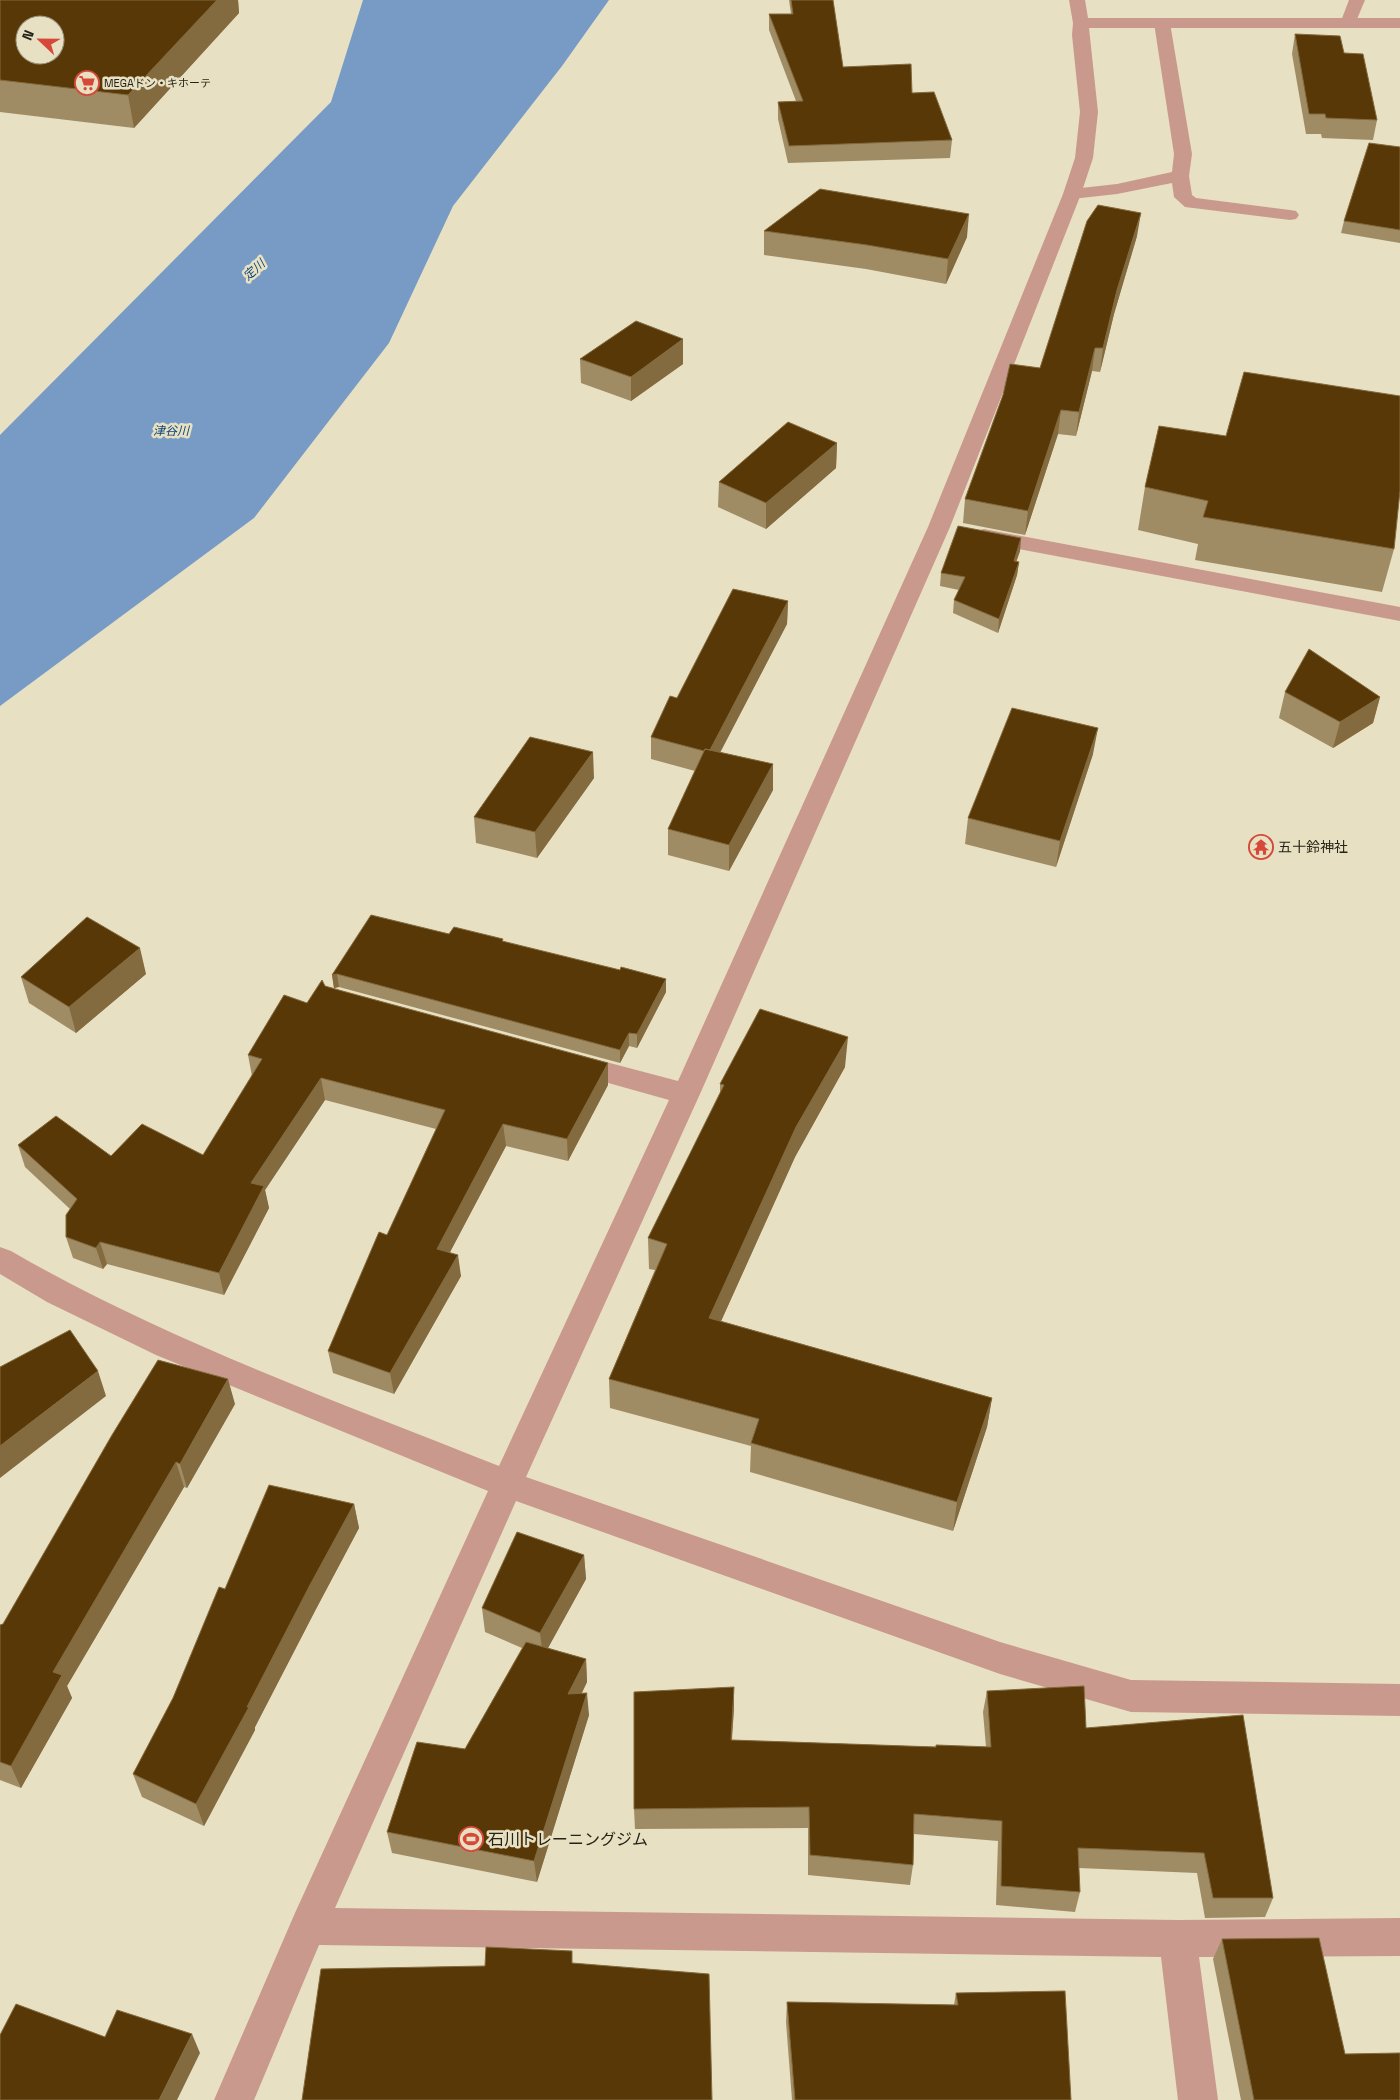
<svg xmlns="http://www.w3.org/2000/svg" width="1400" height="2100" viewBox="0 0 1400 2100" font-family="'Space Grotesk','Noto Sans JP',sans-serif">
	<rect width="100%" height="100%" fill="#e7e0c2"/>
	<!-- water -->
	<path fill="#779bc5" d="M363,0H609L562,66L453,206L389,343L254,518L0,706V435L331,102Z"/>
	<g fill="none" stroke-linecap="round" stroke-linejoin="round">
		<!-- service -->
		<path fill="#c9998e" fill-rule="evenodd" d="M1349,0H1365L1355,24H1343L1341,21Z
			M1162,18L1168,20L1170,23L1192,154L1189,176L1192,195L1196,198L1290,210L1296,211L1299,215L1296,219L1290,220L1185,207L1174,197L1172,183L1117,194L1072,199L1066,198L1063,194L1066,190L1072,189L1117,184L1172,172L1174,154L1154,23L1156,20Z"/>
		<!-- minor -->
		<path fill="#c9998e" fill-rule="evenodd" d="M1069,0H1085L1088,18H1400V28H1089L1098,112L1093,158L1081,194L950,527L700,1094L526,1477L1000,1642L1131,1680L1400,1684V1716L1131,1712L1000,1674L516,1501L335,1908L1178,1920L1400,1918V1956L1199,1957L1218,2100H1178L1161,1957L319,1945L254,2100H214L295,1913L488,1491L156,1355L47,1302L0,1274V1247L11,1251C165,1340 334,1400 499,1466L669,1100L562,1070L558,1063L562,1056L572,1053L678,1081L928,527L1063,194L1075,158L1080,112L1072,35L1073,23Z
			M984,529L1400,607V621L976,541L973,536L976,531Z"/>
	</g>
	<!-- wall -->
	<path fill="#a08c64" d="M0,0H238L239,13L134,128L0,112Z
		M789,0H833L843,67L912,93L952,140L950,158L788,163L778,119V102L796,101L769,30V14H791Z
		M1295,34L1344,53L1377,120L1373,140L1322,138L1321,134H1306L1292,54Z
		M1400,147V243L1341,233L1344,221Z
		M764,231L967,237L946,284L866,269L764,255Z
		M1137,236L1114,314L1100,372L1092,371L1076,436L1058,434L1025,535L963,523L965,499L1003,395L1040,368Z
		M580,359L683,364L631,401L581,383Z
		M1159,426L1394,549L1382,592L1195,560L1198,544L1138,530L1145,487Z
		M837,443L836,468L766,529L718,507L719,482Z
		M1021,538L1020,551L1016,562H1019L1017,575L998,633L953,613L954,600L959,590L940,586L941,573Z
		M788,601L787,624L720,752L773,764V790L729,871L668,855V829L695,771L651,759V737L677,698Z
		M1285,692L1380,697L1373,723L1333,748L1279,718Z
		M1093,754L1056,867L965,844L968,818Z
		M594,778L537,858L476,843L474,817Z
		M449,934L503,939V941L666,992L637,1048L629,1046L620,1063L339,987L334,988L608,1085L568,1161L506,1146L450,1252L461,1276L394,1394L333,1373L328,1351L387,1235L436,1129L325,1100L265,1190L269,1208L224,1295L107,1264L103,1269L73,1258L66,1237L70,1209L25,1167L18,1145L111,1156L203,1155L252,1076L248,1055L307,1003L325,986L334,988L332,975Z
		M146,974L76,1033L29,1003L21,977Z
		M845,1067L795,1157L721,1321L992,1398L987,1427L953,1531L750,1472L751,1446L610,1408L609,1379L655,1270L649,1269L648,1238L720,1094V1084Z
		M235,1404L187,1488L184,1487L67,1686L72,1698L21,1788L0,1780V1625L3,1624Z
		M354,1504L359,1528L316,1609L255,1727V1730L204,1826L142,1797L133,1774L173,1698L225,1589Z
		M584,1555L586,1579L548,1648L586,1659L587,1682L582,1693L589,1715L537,1882L392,1853L387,1832L465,1749L522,1648L485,1632L482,1608Z
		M987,1691L1086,1728L1273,1898L1265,1917L1205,1918L1197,1873L1079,1868L1080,1892L1075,1912L996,1905L998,1841L914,1834L913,1865L910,1885L808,1875V1828L635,1829L634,1809L734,1708L732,1740L936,1747H986L983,1712Z
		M1222,1939L1345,2054L1400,2100H1241L1213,1959Z
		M956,1993L1071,2100H792L786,2022L787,2002L954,2005Z"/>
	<!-- shaded-wall -->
	<path fill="#836a3f" d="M217,0H238L239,13L134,128L128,95Z
		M1141,213L1137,236L1114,314L1100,372L1103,348L1117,290Z
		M969,214L967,237L946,284L948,259Z
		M683,339V364L631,401V377Z
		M1095,348L1092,371L1076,436L1079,412Z
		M1061,410L1058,434L1025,535L1028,511Z
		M837,443L836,468L766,529V503Z
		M1021,538L1020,551L1012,574L1014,561Z
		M1019,562L1017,575L998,633L999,619Z
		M788,601L787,624L709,774V752Z
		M1380,697L1373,723L1333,748L1340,722Z
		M1098,728L1093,754L1056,867L1060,841Z
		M593,752L594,778L537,858L535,832Z
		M773,764V790L729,871V845Z
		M140,948L146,974L76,1033L69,1007Z
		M337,974L339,987L334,988L332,975Z
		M666,979V992L637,1048V1034Z
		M629,1033V1046L620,1063V1050Z
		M848,1037L845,1067L795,1157L709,1348V1318L796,1127Z
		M608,1063V1085L568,1161L567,1139Z
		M321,1078L325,1100L265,1190L269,1208L224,1295L219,1273L251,1183Z
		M503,1124L506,1146L440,1271L437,1249Z
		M100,1242L107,1264L103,1269L96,1248Z
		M458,1255L461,1276L394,1394L390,1373Z
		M98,1371L106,1396L0,1478V1446Z
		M228,1379L235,1404L187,1488L180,1464Z
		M992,1398L987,1427L953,1531L957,1502Z
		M176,1462L184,1487L67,1686L72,1698L21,1788L11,1766L53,1672Z
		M354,1504L359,1528L316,1609L255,1727V1730L204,1826L196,1804L310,1585Z
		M584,1555L586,1579L543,1657L540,1633Z
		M586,1659L587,1682L570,1716L568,1694Z
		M734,1687V1708L730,1761L731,1740Z
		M587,1693L589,1715L537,1882L534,1861Z
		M192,2034L200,2053L177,2100H159Z"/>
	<!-- building -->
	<path fill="#583807" stroke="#836a3f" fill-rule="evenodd" d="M0,0H217L128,95L0,80ZM25,25H55V55H25Z
		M791,0H833L843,67L911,64L912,93L934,92L952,140L789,146L778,102L803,101L769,14H793Z
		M1295,34L1340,36L1344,53L1363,54L1377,120L1326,118L1325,114H1309Z
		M1369,143L1400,147V230L1344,221Z
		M820,189L969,214L948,259L867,245L764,231Z
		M1098,205L1141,213L1117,290L1103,348H1095L1079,412L1061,410L1028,511L965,499L1003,395L1010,364L1040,368L1087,221Z
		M636,321L683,339L631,377L580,359Z
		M1244,372L1400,396V491L1394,549L1203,517L1208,501L1145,487L1159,426L1226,436Z
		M788,422L837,443L766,503L719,482Z
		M958,526L1021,538L1014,561L1019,562L999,619L954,600L965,577L941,573Z
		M733,589L788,601L710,750L705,749L704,751L651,737L670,696L677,698Z
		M1309,649L1380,697L1340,722L1285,692Z
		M1012,708L1098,728L1060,841L968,818Z
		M530,737L593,752L535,832L474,817Z
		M705,749L773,764L729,845L668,829Z
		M371,915L449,934L454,927L503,939L502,941L620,970L621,967L666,979L637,1034L629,1033L620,1050L337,974L332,975Z
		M87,917L140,948L69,1007L21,977Z
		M322,980L325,986L335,989L608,1063L567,1139L503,1124L437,1249L458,1255L390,1373L328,1351L379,1232L387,1235L445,1110L321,1078L251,1183L264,1186L219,1273L100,1242L96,1248L66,1237V1215L77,1199L18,1145L56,1116L111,1156L142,1124L203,1155L262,1059L248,1055L284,995L307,1003Z
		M760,1009L848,1037L796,1127L709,1318L992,1398L957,1502L751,1443L759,1419L609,1379L667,1244L648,1238L724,1085L720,1084Z
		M70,1330L98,1371L0,1446V1367Z
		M158,1360L228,1379L180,1464L176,1462L53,1672L62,1675L11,1766L0,1762V1625L3,1624L112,1435Z
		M269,1485L354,1504L310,1585L247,1707H249L196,1804L133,1774L173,1698L219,1587L225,1589Z
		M517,1532L584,1555L540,1633L482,1608Z
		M526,1642L586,1659L568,1694L587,1693L534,1861L387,1832L417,1742L465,1749Z
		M1084,1686L1086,1728L1243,1715L1273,1898H1213L1204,1853L1078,1848L1080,1892L1001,1886L1002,1821L914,1814L913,1865L810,1855L809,1807L634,1809V1692L734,1687L731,1740L936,1747V1745L991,1747L987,1691Z
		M1319,1938L1345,2054L1400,2053V2100H1254L1222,1939Z
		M486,1947L572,1951V1963L709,1974L712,2100H302L321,1969L485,1966Z
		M1065,1991L1071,2100H795L787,2002L958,2005L956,1993Z
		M16,2004L105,2037L117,2010L192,2034L159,2100H0V2035Z"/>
	<!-- icons -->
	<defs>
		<symbol id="supermarket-ring" viewBox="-11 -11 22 22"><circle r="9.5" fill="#e7e0c2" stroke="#d6493a" stroke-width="1.5"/><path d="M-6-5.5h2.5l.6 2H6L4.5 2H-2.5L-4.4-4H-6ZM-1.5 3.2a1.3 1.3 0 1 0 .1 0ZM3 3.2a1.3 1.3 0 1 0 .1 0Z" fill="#d6493a"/></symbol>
		<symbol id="temple-ring" viewBox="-11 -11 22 22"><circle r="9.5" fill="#e7e0c2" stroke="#d6493a" stroke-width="1.5"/><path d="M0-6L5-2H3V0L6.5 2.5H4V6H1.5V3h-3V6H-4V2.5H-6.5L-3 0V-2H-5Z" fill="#d6493a"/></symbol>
		<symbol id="stadium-ring" viewBox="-11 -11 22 22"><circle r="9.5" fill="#e7e0c2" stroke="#d6493a" stroke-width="1.5"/><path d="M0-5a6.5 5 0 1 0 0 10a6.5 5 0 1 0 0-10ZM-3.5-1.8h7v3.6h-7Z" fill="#d6493a"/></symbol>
	</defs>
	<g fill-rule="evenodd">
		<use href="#supermarket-ring" x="73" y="69" width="28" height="28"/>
		<use href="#temple-ring" x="1247" y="833" width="28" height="28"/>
		<use href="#stadium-ring" x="457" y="1825" width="28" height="28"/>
	</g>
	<g text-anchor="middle" stroke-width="5" stroke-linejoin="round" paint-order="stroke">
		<!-- far-poi labels -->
		<g font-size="11" fill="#252217" stroke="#e7e0c2" text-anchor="start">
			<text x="104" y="87">MEGAドン・キホーテ</text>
		</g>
		<!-- far-water labels -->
		<g font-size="12" font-style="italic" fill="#0e4479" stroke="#e7e0c2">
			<text transform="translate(254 270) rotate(-42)" y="4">定川</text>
			<text x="171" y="435">津谷川</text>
		</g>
		<!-- poi labels -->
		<g font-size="14" fill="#252217" stroke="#e7e0c2" text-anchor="start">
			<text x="1278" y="852">五十鈴神社</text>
		</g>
		<!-- near-poi labels -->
		<g font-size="16" fill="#252217" stroke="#e7e0c2" text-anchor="start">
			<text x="488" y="1845">石川トレーニングジム</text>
		</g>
	</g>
	<!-- north arrow -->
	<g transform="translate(40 40) rotate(292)"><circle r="24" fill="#e7e0c2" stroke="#99947e"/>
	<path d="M0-4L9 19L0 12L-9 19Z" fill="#d6493a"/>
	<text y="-8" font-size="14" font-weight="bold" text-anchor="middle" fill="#252217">N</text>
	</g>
</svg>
